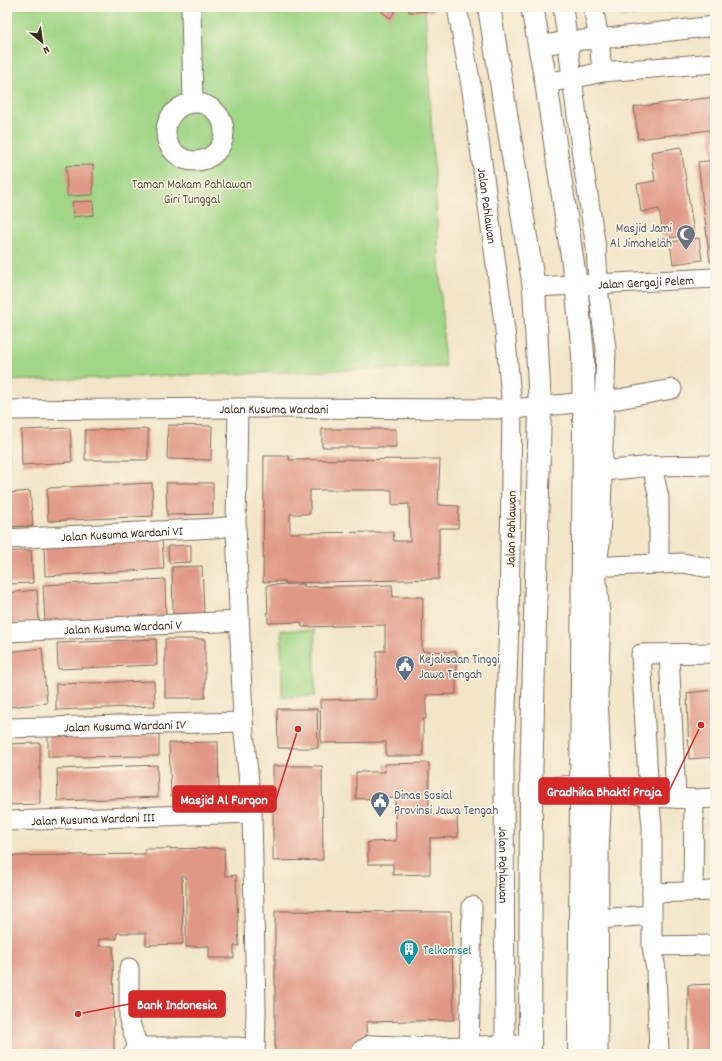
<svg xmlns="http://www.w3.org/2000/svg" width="722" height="1061" viewBox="0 0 722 1061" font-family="Dekko,sans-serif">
	<rect width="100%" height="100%" fill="#fcf5e5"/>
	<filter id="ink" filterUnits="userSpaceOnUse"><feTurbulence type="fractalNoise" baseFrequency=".025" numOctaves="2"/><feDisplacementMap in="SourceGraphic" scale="8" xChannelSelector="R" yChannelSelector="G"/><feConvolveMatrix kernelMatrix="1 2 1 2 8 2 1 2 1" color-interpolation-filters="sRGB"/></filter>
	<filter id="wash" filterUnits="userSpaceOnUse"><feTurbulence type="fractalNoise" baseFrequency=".012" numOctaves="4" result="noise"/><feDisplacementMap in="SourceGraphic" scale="16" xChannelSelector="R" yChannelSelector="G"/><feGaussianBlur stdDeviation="0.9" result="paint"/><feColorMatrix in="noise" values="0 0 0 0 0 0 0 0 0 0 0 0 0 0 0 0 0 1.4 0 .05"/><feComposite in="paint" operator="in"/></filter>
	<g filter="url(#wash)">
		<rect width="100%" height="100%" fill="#f2e5c8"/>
		<!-- green -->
		<path fill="#a1d687" stroke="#6e8052" d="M7,7H425L445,367L7,381Z
			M620,7H714L621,17Z
			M281,630H315V696L282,697Z"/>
		<g id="blocks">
			<!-- building -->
			<path fill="#e09886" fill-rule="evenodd" d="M376,7H398L390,18Z
				M409,7H434V11L409,12Z
				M715,97V158L713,159L710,130L638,139L634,107Z
				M681,147L694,234L664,239L659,209L641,212L637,184L655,181L651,152Z
				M715,160V262H710L698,162Z
				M93,165V195L67,196L66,166Z
				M93,201L94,215L73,217L72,202Z
				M699,238L702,260L673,264L670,242Z
				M168,425L212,426L211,460L167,459Z
				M70,428L72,462L22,465L21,430Z
				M148,429V460H85V430Z
				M322,429H396V447H322Z
				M7,440H8L9,466H7Z
				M264,456H289V460L440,459L438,505L459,506L458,528H439V579L285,583V581L263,582ZM310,490H392V505L409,504L410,541H394L393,532L290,533V514H310Z
				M152,483L153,516L48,521L47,488Z
				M166,483H213V514L167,515Z
				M30,491L33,526L7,527V493Z
				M162,539L164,569L45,576L44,546Z
				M191,545V562L169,563L168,546Z
				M31,550L33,583L7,584V552Z
				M202,566L204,613L173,614L172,567Z
				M165,579L166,617L45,623L43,585Z
				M304,584V587L392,585L393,597H423L422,651L456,652V694L426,695V719H423V756H386V742L321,743L320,700L376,699L377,651H385V625L302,627L301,622L268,623L267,585Z
				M37,590L39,622L7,625V593Z
				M156,639L157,665L58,669L57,643Z
				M165,639H205V698H165Z
				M42,648L47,703L9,707L7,685V652Z
				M154,681L155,706L56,710V684Z
				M715,690V757L689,759L687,693Z
				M277,709H317L318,748H278Z
				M159,734V756L48,757V735Z
				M218,742L219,794L171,796L169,743Z
				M40,743V804L7,805V744Z
				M429,763V815L457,814L458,837L430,838V874L393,875V864H368V842L396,841L395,798L356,799V772H385L384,764Z
				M157,765L158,797L58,801L57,769Z
				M273,766H322L323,860L273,861Z
				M224,848L225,876L236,875L239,946H234V958H209V946L186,947V876H182L183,944L146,945V933H117V939H99V946H113L114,1054H7V856L145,854V849Z
				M275,911L451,912L454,1020L366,1022L367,1054H275Z
				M715,984V1054H688V985Z"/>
		</g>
	</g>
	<g filter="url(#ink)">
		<use href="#blocks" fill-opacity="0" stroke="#7b6b5a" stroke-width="1"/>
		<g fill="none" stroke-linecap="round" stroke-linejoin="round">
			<defs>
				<g id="minor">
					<path d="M191,7L193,103"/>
					<path id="s1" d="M457,7L473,97L505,330L512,409L509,621L504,762L505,1054"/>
					<path d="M563,7L583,163L596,248L599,296L606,349L600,543L596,570L600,615V643L598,696L602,786L599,855L598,1054"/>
					<path d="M593,7L599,39L602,72"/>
					<path d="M539,46L567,41L599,39L715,26"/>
					<path d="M546,82L571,79L602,72L715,63"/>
					<circle cx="195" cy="132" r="29"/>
					<path id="s2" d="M534,287L715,278"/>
					<path d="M238,408L236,526L243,722L252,813L256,1011L255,1054"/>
					<path id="s3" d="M7,410L238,408L512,409L619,399L672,389"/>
					<path d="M652,466L715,465"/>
					<path d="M590,470L603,471L652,466L659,498V564"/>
					<path id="s4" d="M7,539L215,528L236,526"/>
					<path d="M585,567L683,563L715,569"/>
					<path id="s5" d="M7,632L239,621"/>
					<path d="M715,653L641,654L649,797L694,799L715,798"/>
					<path d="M669,654L676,798"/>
					<path id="s6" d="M7,728L243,722"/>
					<path d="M531,788L580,785L602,786L649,797L652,826V915"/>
					<path id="s7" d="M7,821L252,813"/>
					<path d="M693,891L694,799"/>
					<path d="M652,893L715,891"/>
					<path d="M587,920L652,915V946L656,970L659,1054"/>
					<path d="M652,946L715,945"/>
					<path d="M129,968V1020L138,1047"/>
					<path d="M133,1054L138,1047H237L255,1049"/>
					<path d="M362,1054V1050L371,1045L430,1047L519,1045"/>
					<path d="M469,1054L472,906"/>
				</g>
				<path id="major" d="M489,7L534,287L540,407L531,788L530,1054
					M532,7L546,82L576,284L583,354L584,419L579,1054"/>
			</defs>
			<!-- minor casing -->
			<use href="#minor" stroke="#7b6b5a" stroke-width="21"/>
			<!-- major casing -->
			<use href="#major" stroke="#7b6b5a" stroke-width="24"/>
			<!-- minor -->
			<use href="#minor" stroke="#fff" stroke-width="19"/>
			<!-- major -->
			<use href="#major" stroke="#fff" stroke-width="22"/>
		</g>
	</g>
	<!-- icons -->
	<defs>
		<symbol id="mosque-pin" viewBox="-11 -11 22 30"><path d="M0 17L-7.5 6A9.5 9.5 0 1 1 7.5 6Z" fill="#6b7280" stroke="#fcf5e5"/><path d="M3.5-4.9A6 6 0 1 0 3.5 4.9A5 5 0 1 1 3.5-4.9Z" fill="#fff"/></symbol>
		<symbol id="civic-pin" viewBox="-11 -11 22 30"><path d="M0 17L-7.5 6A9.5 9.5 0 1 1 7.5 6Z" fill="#5c6f8a" stroke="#fcf5e5"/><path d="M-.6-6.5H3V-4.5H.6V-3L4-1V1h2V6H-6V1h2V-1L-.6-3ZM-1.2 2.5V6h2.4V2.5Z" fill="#fff"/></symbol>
		<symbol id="building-pin" viewBox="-11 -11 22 30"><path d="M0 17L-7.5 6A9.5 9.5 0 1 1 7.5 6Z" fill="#0f9aa8" stroke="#fcf5e5"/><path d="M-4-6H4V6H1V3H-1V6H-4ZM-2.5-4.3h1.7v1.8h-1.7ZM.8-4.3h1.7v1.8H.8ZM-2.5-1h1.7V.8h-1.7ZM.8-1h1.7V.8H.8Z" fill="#fff"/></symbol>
	</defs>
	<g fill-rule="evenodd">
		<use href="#mosque-pin" x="675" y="223" width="22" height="30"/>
		<use href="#civic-pin" x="394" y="654" width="22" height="30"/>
		<use href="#civic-pin" x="369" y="790" width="22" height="30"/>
		<use href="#building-pin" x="398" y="938" width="22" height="30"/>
	</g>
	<g text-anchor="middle" stroke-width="3" stroke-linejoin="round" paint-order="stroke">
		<!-- park labels -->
		<g font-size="13" fill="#545538" stroke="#fcf5e5">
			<text x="192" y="188">Taman Makam Pahlawan<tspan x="192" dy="15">Giri Tunggal</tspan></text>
		</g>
		<!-- street labels -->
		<g font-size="13" fill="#3b2a1e" stroke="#fcf5e5">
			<text dy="5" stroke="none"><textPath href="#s1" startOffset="201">Jalan Pahlawan</textPath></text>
			<text dy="5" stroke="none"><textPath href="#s2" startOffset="112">Jalan Gergaji Pelem</textPath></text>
			<text dy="5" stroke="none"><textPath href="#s3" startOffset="267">Jalan Kusuma Wardani</textPath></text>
			<text transform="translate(510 529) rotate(-89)" y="5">Jalan Pahlawan</text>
			<text dy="5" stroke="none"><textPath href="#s4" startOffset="115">Jalan Kusuma Wardani VI</textPath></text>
			<text dy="5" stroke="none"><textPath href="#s5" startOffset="116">Jalan Kusuma Wardani V</textPath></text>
			<text dy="5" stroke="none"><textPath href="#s6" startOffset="118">Jalan Kusuma Wardani IV</textPath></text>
			<text dy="5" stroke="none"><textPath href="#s7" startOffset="86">Jalan Kusuma Wardani III</textPath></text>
			<text dy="5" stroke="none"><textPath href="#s1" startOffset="862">Jalan Pahlawan</textPath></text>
		</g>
		<!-- worship labels -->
		<g font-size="13" fill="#5b616d" stroke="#fcf5e5" text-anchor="end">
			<text x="672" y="232">Masjid Jami<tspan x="672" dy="15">Al Jimahelah</tspan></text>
		</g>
		<!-- service labels -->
		<g font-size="13" fill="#4e5e75" stroke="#fcf5e5" text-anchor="start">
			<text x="419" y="663">Kejaksaan Tinggi<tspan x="419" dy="15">Jawa Tengah</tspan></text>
			<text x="394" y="799">Dinas Sosial<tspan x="394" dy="15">Provinsi Jawa Tengah</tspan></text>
		</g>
		<!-- culture labels -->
		<g font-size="13" fill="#0d838f" stroke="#fcf5e5" text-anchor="start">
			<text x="423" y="954">Telkomsel</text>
		</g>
	</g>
	<!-- callouts -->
	<path fill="none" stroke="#d62828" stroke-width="1.5" d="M701 725L669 791M298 729L276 799M78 1014L129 1004"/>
	<g fill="#d62828" stroke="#fcf5e5" stroke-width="1.5">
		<circle cx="701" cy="725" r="4"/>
		<circle cx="298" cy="729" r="4"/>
		<circle cx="78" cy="1014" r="4"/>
	</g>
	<g fill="#d62828" stroke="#d62828" stroke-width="1.5">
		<rect x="539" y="778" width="130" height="26" rx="4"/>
		<rect x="173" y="786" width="103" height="26" rx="4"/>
		<rect x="129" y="991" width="96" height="26" rx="4"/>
	</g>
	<g font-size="14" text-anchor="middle" font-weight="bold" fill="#fff">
		<text x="604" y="796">Gradhika Bhakti Praja</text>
		<text x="224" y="804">Masjid Al Furqon</text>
		<text x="177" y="1009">Bank Indonesia</text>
	</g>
	<!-- margin -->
	<rect width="722" height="1061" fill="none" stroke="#fcf5e5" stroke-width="24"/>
	<!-- north arrow -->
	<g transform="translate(42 42) rotate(151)" stroke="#fcf5e5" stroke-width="3" paint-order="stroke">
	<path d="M0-3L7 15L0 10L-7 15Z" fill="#3b2a1e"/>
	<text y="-6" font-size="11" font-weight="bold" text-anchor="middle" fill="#3b2a1e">N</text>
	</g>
</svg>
